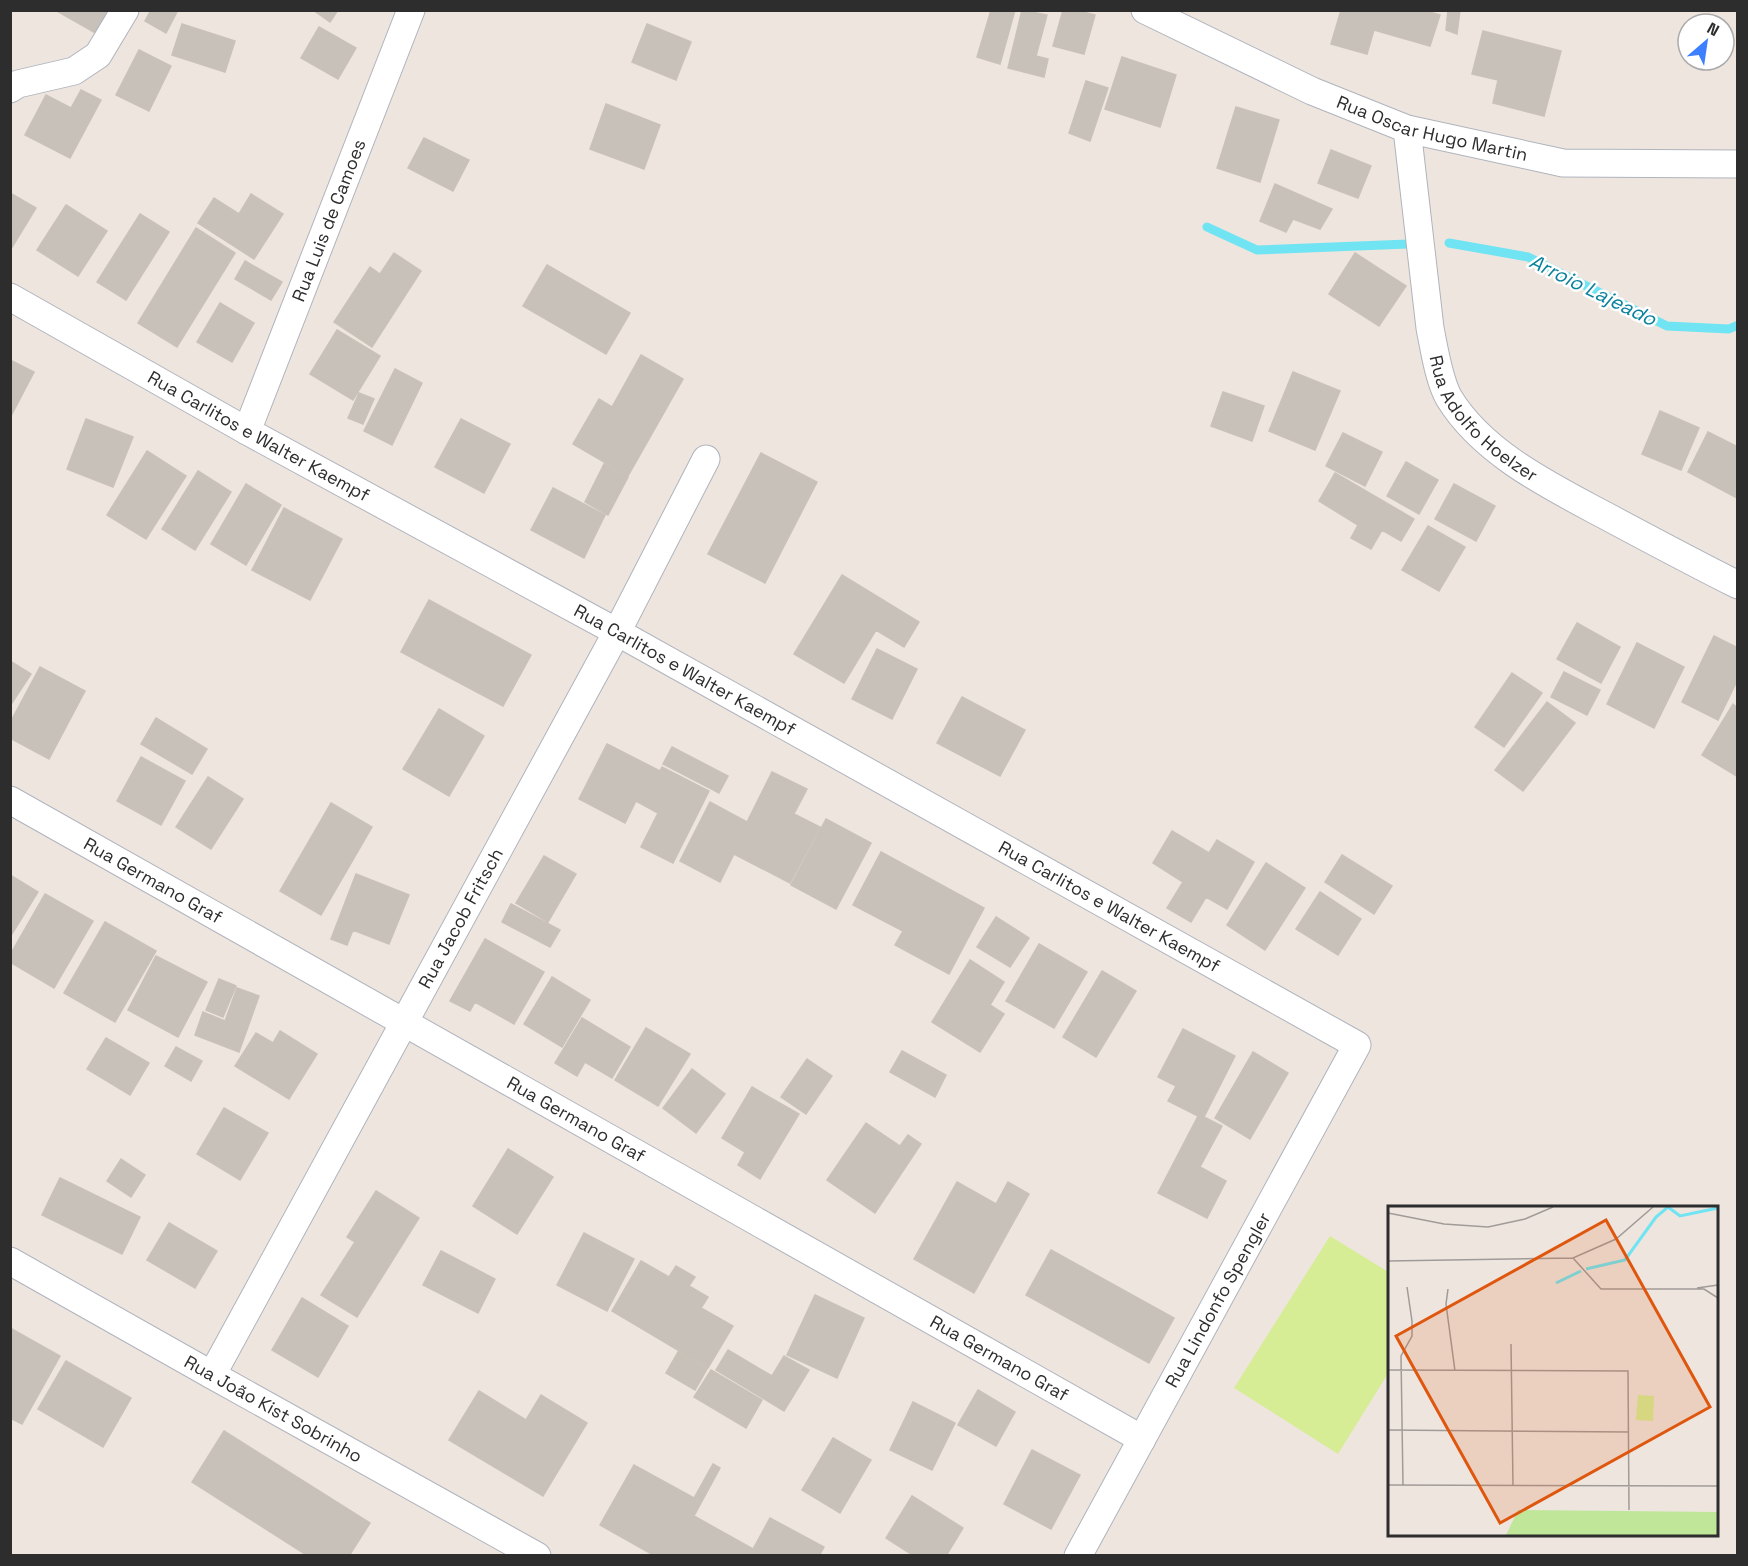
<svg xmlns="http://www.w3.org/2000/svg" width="1748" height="1566" viewBox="0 0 1748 1566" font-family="'Space Grotesk',sans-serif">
	<rect width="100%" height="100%" fill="#eee5df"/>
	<!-- pitch -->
	<path fill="#d6ed96" d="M1330,1236L1390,1273L1389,1372L1338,1454L1234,1388Z"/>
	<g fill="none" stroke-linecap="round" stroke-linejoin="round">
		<!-- stream -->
		<path stroke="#70e4f2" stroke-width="9" d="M1207,227L1257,250L1408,244
			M1449,243L1528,257L1667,326L1729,329L1738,325"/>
	</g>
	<!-- building -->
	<path fill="#c7c1ba" stroke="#cac1b8" stroke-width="1.5" d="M55,10H113L99,35Z
		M151,10H178L166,33L145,21Z
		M313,10H338L330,22Z
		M991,10H1015L1000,64L977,57Z
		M1022,10L1047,15L1036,56L1048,59L1044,77L1008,68Z
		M1063,10H1076L1095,15L1084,54L1053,46Z
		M1341,10H1423L1440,15L1430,46L1374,30L1367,54L1331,44Z
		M1448,10H1460L1457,34L1446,30Z
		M182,24L235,41L225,72L172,55Z
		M647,24L691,42L676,80L632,62Z
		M319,27L356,48L338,79L301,58Z
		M1483,31L1561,51L1544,116L1493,103L1498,80L1472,74Z
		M139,50L171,66L149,111L116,95Z
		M1122,57L1176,75L1160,127L1105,109Z
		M1086,81L1108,88L1090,141L1069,133Z
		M81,90L101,100L70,158L25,135L46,95L71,108Z
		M606,104L660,125L644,169L590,149Z
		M1236,107L1279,120L1260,182L1217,168Z
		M424,138L469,160L453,191L408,168Z
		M1331,150L1371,166L1358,198L1318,183Z
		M1275,184L1332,209L1320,229L1293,219L1286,232L1260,221Z
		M10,193L36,208L11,249H10Z
		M251,194L283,214L254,259L198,223L214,198L239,214Z
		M66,205L107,231L78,276L37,250Z
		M140,214L169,232L126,300L97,282Z
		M196,228L235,253L177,347L138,323Z
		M394,253L421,271L372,347L334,322L370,267L380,274Z
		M1355,253L1406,286L1379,326L1329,294Z
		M245,261L282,282L271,300L235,279Z
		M547,265L630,313L606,354L523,306Z
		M220,303L254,323L232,362L197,342Z
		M337,330L380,356L353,400L310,374Z
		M641,355L683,379L628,476L573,444L599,399L612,407Z
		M10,360L34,372L10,418Z
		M395,369L422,383L392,445L364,431Z
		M1293,372L1340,391L1315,450L1269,431Z
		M1223,392L1264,406L1252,441L1211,426Z
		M359,393L374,399L363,424L348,418Z
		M1660,411L1699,428L1681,470L1642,454Z
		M86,419L133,437L113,487L67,469Z
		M461,419L510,444L484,493L435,467Z
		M1708,432L1738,447L1737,498L1688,472Z
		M1343,433L1382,452L1365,486L1326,466Z
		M147,451L186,476L146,539L107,515Z
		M761,453L817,482L765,583L708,554Z
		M1406,462L1438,480L1419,514L1387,496Z
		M604,464L628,477L608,515L585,502Z
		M198,471L231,492L195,550L162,529Z
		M1335,473L1414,519L1401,541L1382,530L1371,549L1351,538L1358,525L1319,501Z
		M246,484L281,505L246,565L211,544Z
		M1454,484L1495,506L1476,541L1435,519Z
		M553,488L605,515L584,558L531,530Z
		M284,508L342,539L310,600L252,570Z
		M1428,526L1465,547L1439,591L1402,570Z
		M842,575L919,622L904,647L876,630L844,683L794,654Z
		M429,600L531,655L503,706L401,652Z
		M1577,623L1620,647L1601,683L1557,659Z
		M1714,636L1738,648V679L1718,720L1682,702Z
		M1637,643L1684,667L1654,728L1607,704Z
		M877,649L917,669L892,719L852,699Z
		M10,661L31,674L10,706Z
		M40,667L85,691L49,759L10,738V723Z
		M1564,672L1600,690L1587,715L1551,697Z
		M1512,673L1542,693L1504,747L1475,727Z
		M962,697L1025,730L1000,776L937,743Z
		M1547,702L1575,723L1523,791L1495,770Z
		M1733,704L1738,708V777L1702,755Z
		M439,709L484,736L449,796L403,769Z
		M156,718L207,749L192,774L141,744Z
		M607,744L660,771L662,767L709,791L673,863L641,847L658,813L636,801L625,823L579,799Z
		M672,747L728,776L719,793L663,764Z
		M141,757L185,781L161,825L117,801Z
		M772,772L807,789L794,814L820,827L790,883L734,854L720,882L680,861L710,802L747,822Z
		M208,777L243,799L211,849L176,827Z
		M331,803L372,827L321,915L280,891Z
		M826,819L871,843L836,909L791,885Z
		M1172,831L1209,853L1217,840L1254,862L1227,909L1206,897L1191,922L1167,908L1183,882L1153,863Z
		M881,852L984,908L949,974L895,945L903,931L853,905Z
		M1342,855L1392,886L1374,914L1325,882Z
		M544,856L576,874L548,922L516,903Z
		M1266,863L1305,888L1265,950L1227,925Z
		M356,874L409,895L389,944L353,930L347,945L331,939Z
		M10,875L38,892L10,937Z
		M1320,892L1361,919L1338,955L1296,929Z
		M45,894L93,921L54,988L10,962V955Z
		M511,904L560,930L550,947L502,922Z
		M996,917L1029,938L1010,967L977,947Z
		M105,922L156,951L115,1022L64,993Z
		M485,939L544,972L514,1024L475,1002L470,1011L450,1001Z
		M1039,944L1087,972L1054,1028L1006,1001Z
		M156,956L207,982L178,1037L128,1010Z
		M970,960L1004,982L990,1005L1004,1014L980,1052L932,1022Z
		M1102,971L1136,991L1096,1057L1063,1037Z
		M552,977L590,1000L562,1047L524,1024Z
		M219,979L236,986L223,1017L206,1010Z
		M237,988L259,996L239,1052L195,1035L203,1012L225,1021Z
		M582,1018L630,1047L612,1078L585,1062L577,1076L555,1063Z
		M646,1028L690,1054L658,1106L615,1080Z
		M1183,1029L1235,1056L1204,1117L1222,1126L1200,1167L1226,1181L1207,1218L1158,1193L1198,1116L1168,1101L1176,1086L1158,1077Z
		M280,1031L317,1054L289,1099L235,1066L256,1033L273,1043Z
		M106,1038L149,1063L130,1095L87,1069Z
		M176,1047L202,1061L191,1081L165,1066Z
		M902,1051L946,1075L935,1097L890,1072Z
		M1253,1052L1288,1073L1250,1139L1215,1118Z
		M807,1059L832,1076L806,1114L781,1097Z
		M692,1069L725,1094L696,1133L663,1108Z
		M752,1087L799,1114L760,1179L738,1165L745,1152L722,1138Z
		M224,1108L268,1133L240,1180L197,1154Z
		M866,1123L900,1146L908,1135L921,1144L875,1213L827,1180Z
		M508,1149L553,1177L517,1234L473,1206Z
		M121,1159L145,1175L131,1197L107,1181Z
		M60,1178L140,1217L122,1254L42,1215Z
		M957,1182L996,1204L1008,1182L1029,1194L974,1293L914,1259Z
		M376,1191L419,1218L357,1317L321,1295L355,1242L347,1237Z
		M169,1223L217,1251L195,1288L147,1260Z
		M584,1233L634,1259L607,1311L557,1285Z
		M1051,1250L1174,1318L1149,1363L1026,1295Z
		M441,1251L495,1279L478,1313L423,1285Z
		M641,1261L669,1277L676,1266L695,1277L689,1286L708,1297L701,1308L733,1326L708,1368L612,1311Z
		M815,1295L864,1318L837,1378L787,1355Z
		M302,1298L348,1326L318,1377L272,1350Z
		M10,1328L60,1356L22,1424L10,1418Z
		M728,1350L772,1376L784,1356L809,1370L784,1411L716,1370Z
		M678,1352L707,1369L695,1390L666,1373Z
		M66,1361L131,1398L103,1447L38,1409Z
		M711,1370L762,1400L746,1428L694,1397Z
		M978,1390L1015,1412L996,1446L958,1425Z
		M479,1391L526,1420L541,1395L587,1423L543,1496L449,1440Z
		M913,1402L955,1423L932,1470L890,1450Z
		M224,1431L370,1523L349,1556H308L192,1482Z
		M833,1438L871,1460L840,1513L802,1490Z
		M1032,1450L1080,1475L1051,1529L1004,1504Z
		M713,1464L720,1468L694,1516L753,1549L770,1518L824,1547L819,1556H655L600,1525L634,1465L694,1498Z
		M912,1496L963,1528L946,1556H914L886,1538Z"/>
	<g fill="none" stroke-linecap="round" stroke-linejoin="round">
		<defs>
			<g id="street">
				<path id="s1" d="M1145,10L1312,91L1407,129L1563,163L1738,164"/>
				<path d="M10,89L18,84L74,71L98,55L125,10"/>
				<path id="s2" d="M1407,129L1430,328C1434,348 1439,381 1449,398C1483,454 1552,487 1608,517C1651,540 1694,563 1738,585"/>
				<path id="s3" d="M10,297L247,431L617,632L1357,1045L1078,1556"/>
				<path id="s4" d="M247,431L411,10"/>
				<path id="s5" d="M10,800L1142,1439"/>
				<path id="s6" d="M10,1261L212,1375L537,1556"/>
				<path id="s7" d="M212,1375L617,632L706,459"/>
			</g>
		</defs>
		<!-- street casing -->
		<use href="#street" stroke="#afb4bd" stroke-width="29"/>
		<!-- street -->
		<use href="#street" stroke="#fff" stroke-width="27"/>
	</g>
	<g text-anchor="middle" stroke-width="5" stroke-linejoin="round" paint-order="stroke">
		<!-- street labels -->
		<g font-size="18" fill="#2d2d2d" stroke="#fff">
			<text dy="6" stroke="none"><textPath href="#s1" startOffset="312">Rua Oscar Hugo Martin</textPath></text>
			<text dy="6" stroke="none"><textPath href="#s4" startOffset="226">Rua Luis de Camoes</textPath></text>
			<text dy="6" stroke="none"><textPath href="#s2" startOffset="310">Rua Adolfo Hoelzer</textPath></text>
			<text dy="6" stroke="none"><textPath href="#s3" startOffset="285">Rua Carlitos e Walter Kaempf</textPath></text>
			<text dy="6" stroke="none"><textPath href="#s3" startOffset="771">Rua Carlitos e Walter Kaempf</textPath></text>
			<text dy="6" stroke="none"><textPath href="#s5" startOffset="164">Rua Germano Graf</textPath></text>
			<text dy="6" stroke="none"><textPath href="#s3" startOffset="1257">Rua Carlitos e Walter Kaempf</textPath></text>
			<text dy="6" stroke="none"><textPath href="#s7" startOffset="520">Rua Jacob Fritsch</textPath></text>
			<text dy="6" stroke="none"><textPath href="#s5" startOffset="650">Rua Germano Graf</textPath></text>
			<text transform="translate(1218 1300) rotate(-61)" y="6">Rua Lindonfo Spengler</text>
			<text dy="6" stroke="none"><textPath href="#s5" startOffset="1136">Rua Germano Graf</textPath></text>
			<text dy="6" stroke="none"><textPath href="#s6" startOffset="302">Rua João Kist Sobrinho</textPath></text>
		</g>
		<!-- water labels -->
		<g font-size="20" font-style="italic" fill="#0a819d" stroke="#fff">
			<text transform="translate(1593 290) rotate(26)" y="7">Arroio Lajeado</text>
		</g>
	</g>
	<!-- overview -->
	<g transform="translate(1388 1206)">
		<rect width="330" height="330" fill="#eee5df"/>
		<path d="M130,304L330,306V329H118Z" fill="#c0e69a"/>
		<path d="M250,189L266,190L265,215L248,214Z" fill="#d6ed96"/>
		<path fill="none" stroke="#70e4f2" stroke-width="3" d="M198,63L237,54L268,11L280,1L292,10L330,2M168,77L193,65"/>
		<path fill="none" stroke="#a19b98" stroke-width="1.5" d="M0,7L56,18L100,21L137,13L165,1M185,52L213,83H316L330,92M0,55L185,52L228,33L265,1M309,82L330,79M60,83L58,98L67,165M123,138L125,280M0,164L240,165L241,304M0,224L241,226M0,279L330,280M15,279L13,150L24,130V115L19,81"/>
		<path fill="#df570e" fill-opacity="0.15" stroke="#df570e" stroke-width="3" d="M218,14L322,201L112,317L8,130Z"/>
		<rect width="330" height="330" fill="none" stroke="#2d2d2d" stroke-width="3"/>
	</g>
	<!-- border -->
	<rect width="1748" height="1566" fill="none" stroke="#2d2d2d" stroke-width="24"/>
	<!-- north arrow -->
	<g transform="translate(1706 42) rotate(29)"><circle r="28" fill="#ffffff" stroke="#ababab" stroke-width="1.5"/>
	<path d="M0-4.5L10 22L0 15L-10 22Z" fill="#3c7fff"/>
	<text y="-9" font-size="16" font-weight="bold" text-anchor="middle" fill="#2d2d2d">N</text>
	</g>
</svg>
